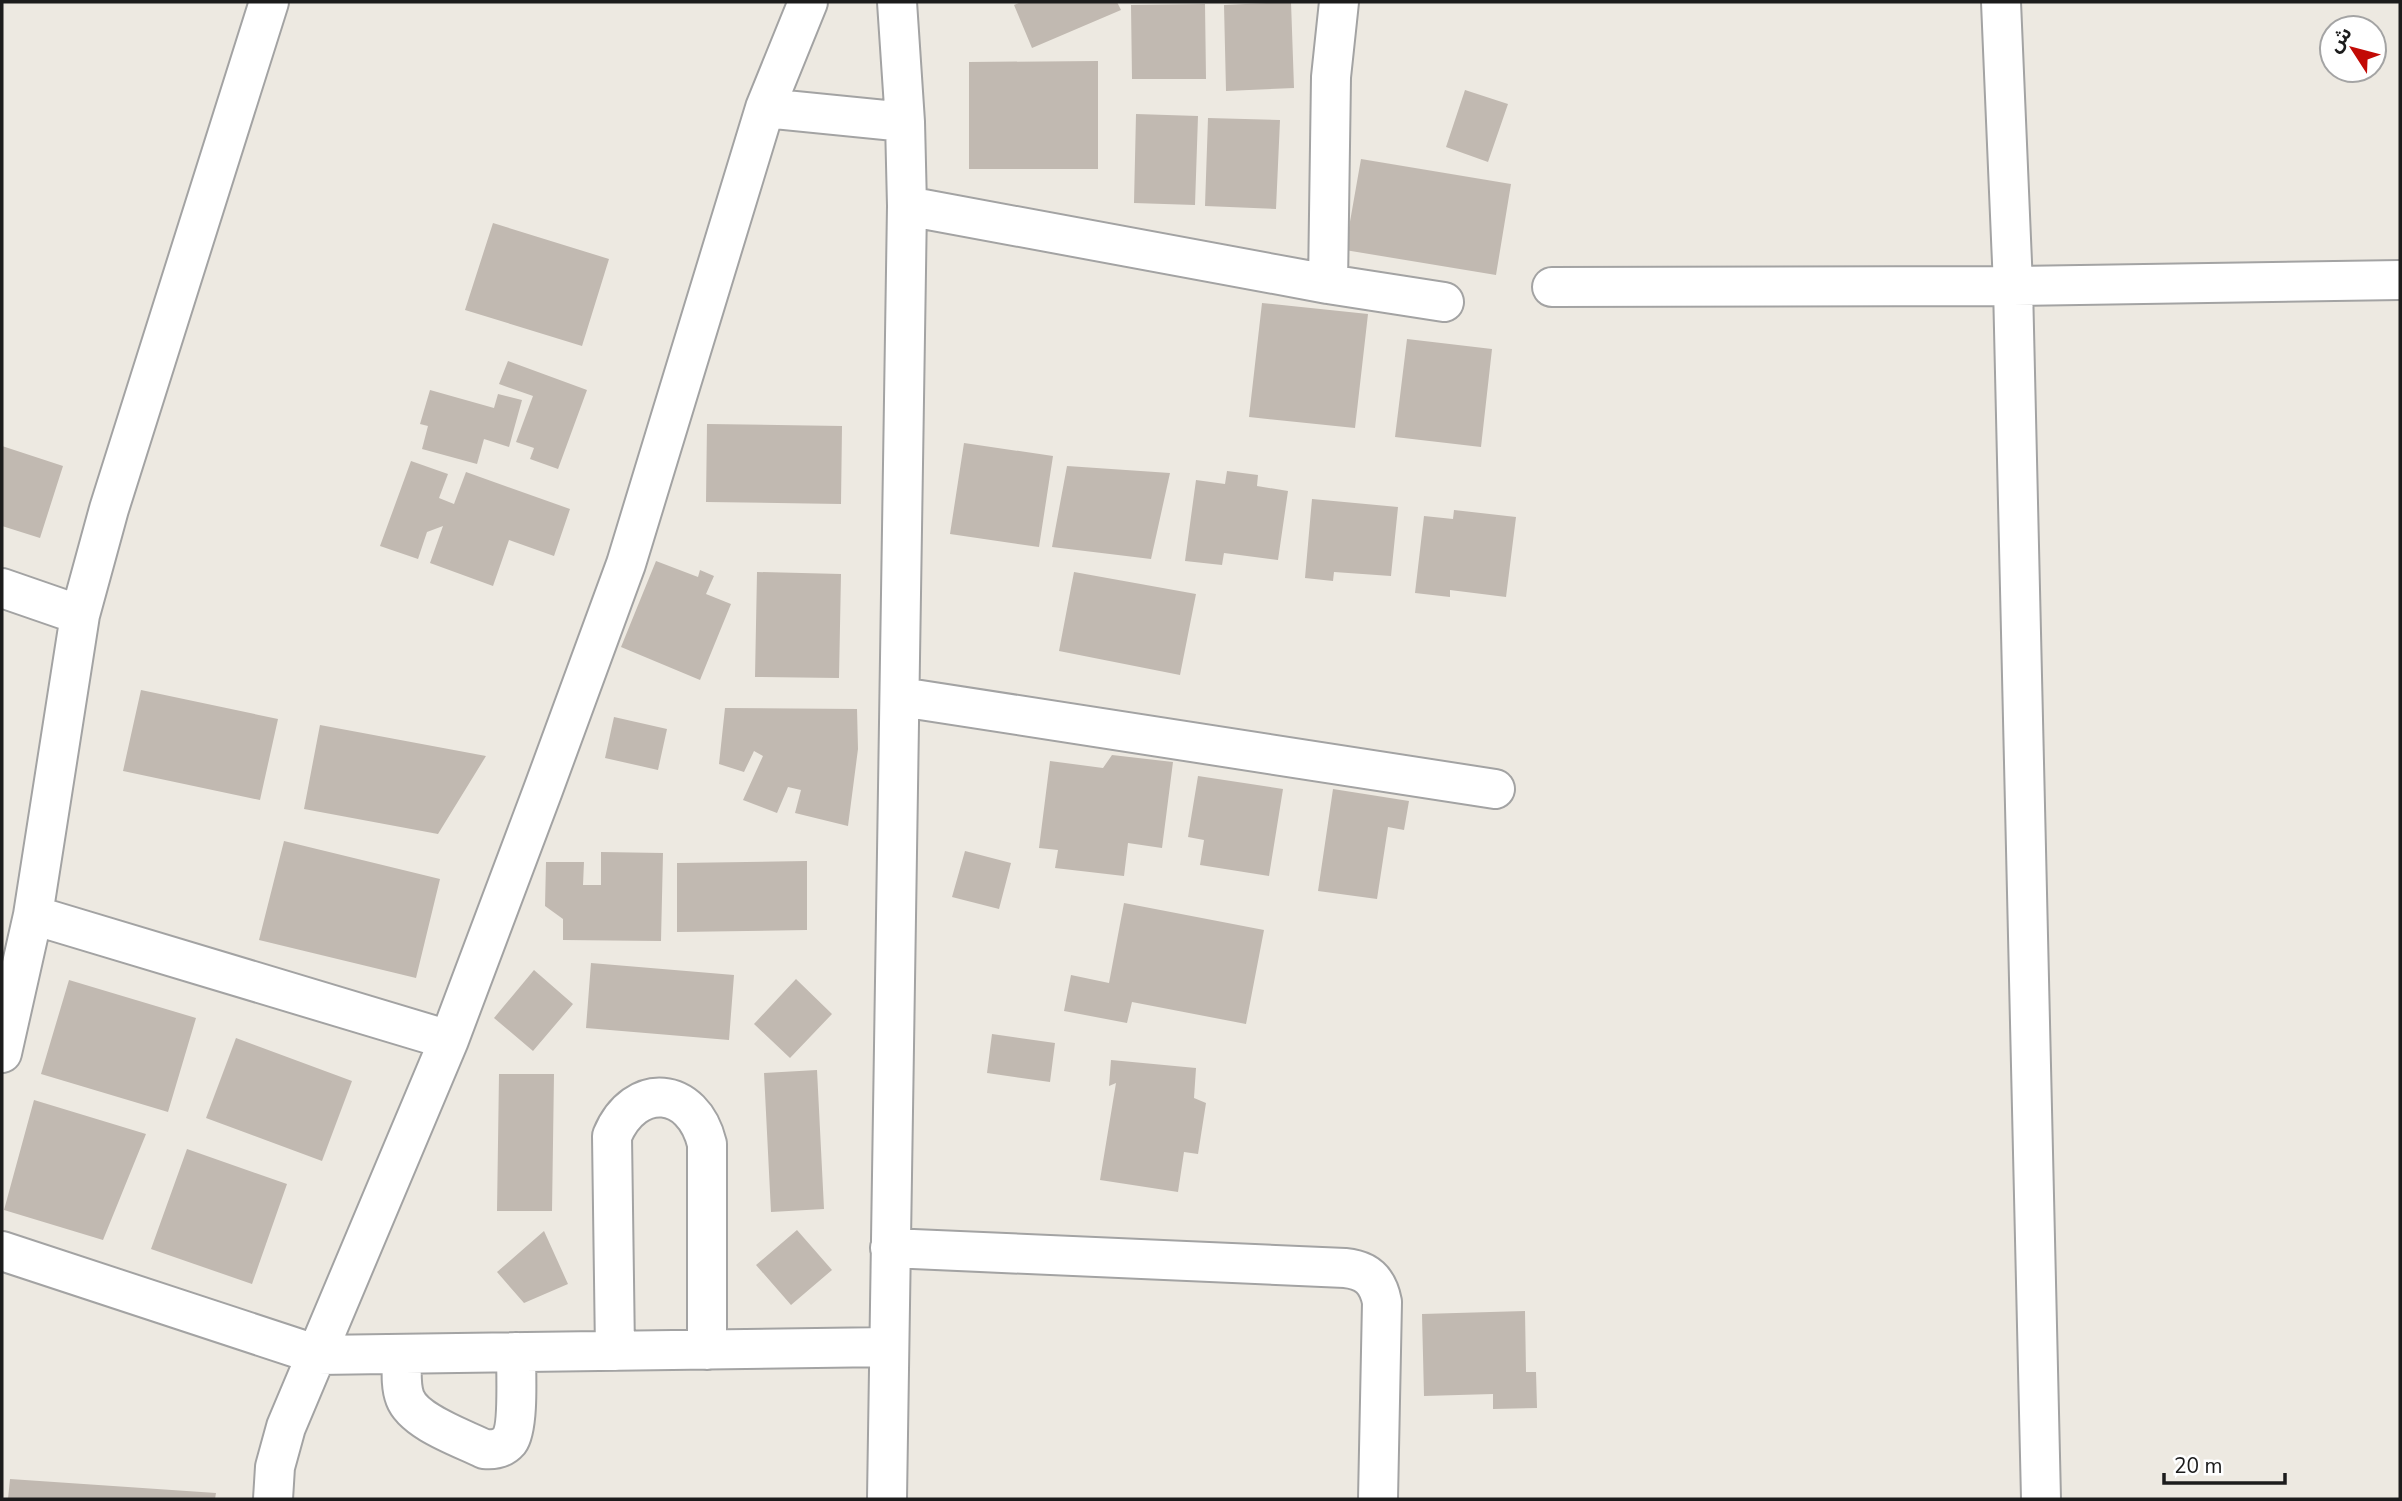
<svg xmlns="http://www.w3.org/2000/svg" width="2402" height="1501" viewBox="0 0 2402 1501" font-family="'Nunito Sans','Noto Sans Arabic',sans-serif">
	<rect width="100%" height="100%" fill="#ede9e1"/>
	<!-- building -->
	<path fill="#c1b9b1" d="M1021,2H1117L1121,10L1032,48L1014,5Z
		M1291,2L1294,88L1226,91L1224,5Z
		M1205,4L1206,79H1132L1131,5Z
		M1098,61V169H969V62Z
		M1465,90L1508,104L1488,162L1446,147Z
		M1136,114L1198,116L1195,205L1134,203Z
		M1208,118L1280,120L1276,209L1205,206Z
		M1361,159L1511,184L1496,275L1345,250Z
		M493,223L609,259L582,346L465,310Z
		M1262,303L1368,314L1355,428L1249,417Z
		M1407,339L1492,349L1481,447L1395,437Z
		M508,361L587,390L558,469L530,459L534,448L516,442L533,396L499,384Z
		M430,390L494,408L498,394L522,400L509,447L484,439L477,464L422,449L428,426L420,424Z
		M707,424L842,426L841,504L706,502Z
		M964,443L1053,456L1039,547L950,534Z
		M2,446L63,466L40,538L2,526Z
		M411,461L448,474L439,498L454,504L466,472L570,509L554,556L509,540L493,586L430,563L443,526L427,532L418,559L380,546Z
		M1067,466L1170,473L1151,559L1052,547Z
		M1227,471L1258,475L1257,486L1288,491L1278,560L1224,553L1222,565L1185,561L1196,480L1225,484Z
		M1312,499L1398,507L1391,576L1334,572L1333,581L1305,578Z
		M1454,510L1516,517L1506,597L1450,590V597L1415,593L1424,516L1453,519Z
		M656,561L698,577L700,570L714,576L706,594L731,604L700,680L621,647Z
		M757,572L841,574L839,678L755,677Z
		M1074,572L1196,594L1180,675L1059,651Z
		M141,690L278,719L260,800L123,771Z
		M725,708L857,709L858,749L848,826L795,813L801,790L788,787L777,813L743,800L763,756L754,751L744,772L719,764Z
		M614,717L667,729L658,770L605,758Z
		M320,725L486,756L438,834L304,809Z
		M1112,755L1173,762L1162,848L1128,843L1124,876L1055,868L1058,850L1039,848L1050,761L1103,768Z
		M1198,776L1283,789L1269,876L1200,865L1204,840L1188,837Z
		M1333,789L1409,801L1404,830L1388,827L1377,899L1318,891Z
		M284,841L440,879L416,978L259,940Z
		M965,851L1011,863L999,909L952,897Z
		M601,852L663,853L661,941L563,940V919L545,906L546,862H584L583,885H601Z
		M807,861V930L677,932V863Z
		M1124,903L1264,930L1246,1024L1132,1002L1127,1023L1064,1011L1071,975L1109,983Z
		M591,963L734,975L729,1040L586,1028Z
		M534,970L573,1004L533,1051L494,1018Z
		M796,979L832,1014L790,1058L754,1024Z
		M69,980L196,1018L168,1112L41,1074Z
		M992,1034L1055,1043L1050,1082L987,1073Z
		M236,1038L352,1081L322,1161L206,1118Z
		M1111,1060L1196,1068L1194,1098L1206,1103L1198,1154L1184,1152L1178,1192L1100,1180L1116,1083L1109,1086Z
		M817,1070L824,1209L771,1212L764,1073Z
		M499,1074H554L552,1211H497Z
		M34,1100L146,1134L103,1240L4,1210Z
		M187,1149L287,1184L252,1284L151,1249Z
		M797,1230L832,1270L791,1305L756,1265Z
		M544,1231L568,1284L524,1303L497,1272Z
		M1525,1311L1526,1372H1536L1537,1408L1493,1409V1394L1424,1396L1422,1314Z
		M10,1479L216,1493L215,1499H8Z"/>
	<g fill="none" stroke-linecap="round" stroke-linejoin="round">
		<defs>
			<path id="minor" d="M2001,2L2013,286L2041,1499
				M765,108L905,122
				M907,206L1328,284L1444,302
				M1328,284L1331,77L1339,2
				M1552,287L2013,286L2400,280
				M2,588L80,615
				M901,697L1495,789
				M33,915L449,1040
				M2,1053L33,915L80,615L109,509L269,2
				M890,1248L1345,1268C1367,1270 1378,1281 1382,1302L1378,1499
				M2,1251L318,1355L889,1347
				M615,1351L612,1136C635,1081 693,1086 707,1144V1350
				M402,1354C402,1368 400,1385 405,1398C414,1422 462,1438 484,1449C494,1450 502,1449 509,1441C519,1428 516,1371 516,1352
				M273,1499L275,1467L286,1427L449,1040L543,790L626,564L765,108L808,2
				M887,1499L907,206L905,122L897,2"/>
		</defs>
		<!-- minor casing -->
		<use href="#minor" stroke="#a3a3a3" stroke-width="42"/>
		<!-- minor -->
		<use href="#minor" stroke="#fff" stroke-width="38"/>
	</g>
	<!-- border -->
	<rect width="2402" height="1501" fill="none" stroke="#1c1c1c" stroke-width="7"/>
	<!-- north arrow -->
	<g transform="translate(2353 49) rotate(306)"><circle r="33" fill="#ffffff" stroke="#a4a4a4" stroke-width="2"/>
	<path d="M0-5L12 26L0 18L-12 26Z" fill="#c20a05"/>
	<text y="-10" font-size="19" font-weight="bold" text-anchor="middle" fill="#1c1c1c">ش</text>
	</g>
	<!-- scale -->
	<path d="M2164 1473v10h121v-10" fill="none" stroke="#1c1c1c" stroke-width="3.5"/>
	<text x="2174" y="1473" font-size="21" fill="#1c1c1c" stroke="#ffffff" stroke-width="5" paint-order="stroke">20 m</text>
</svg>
